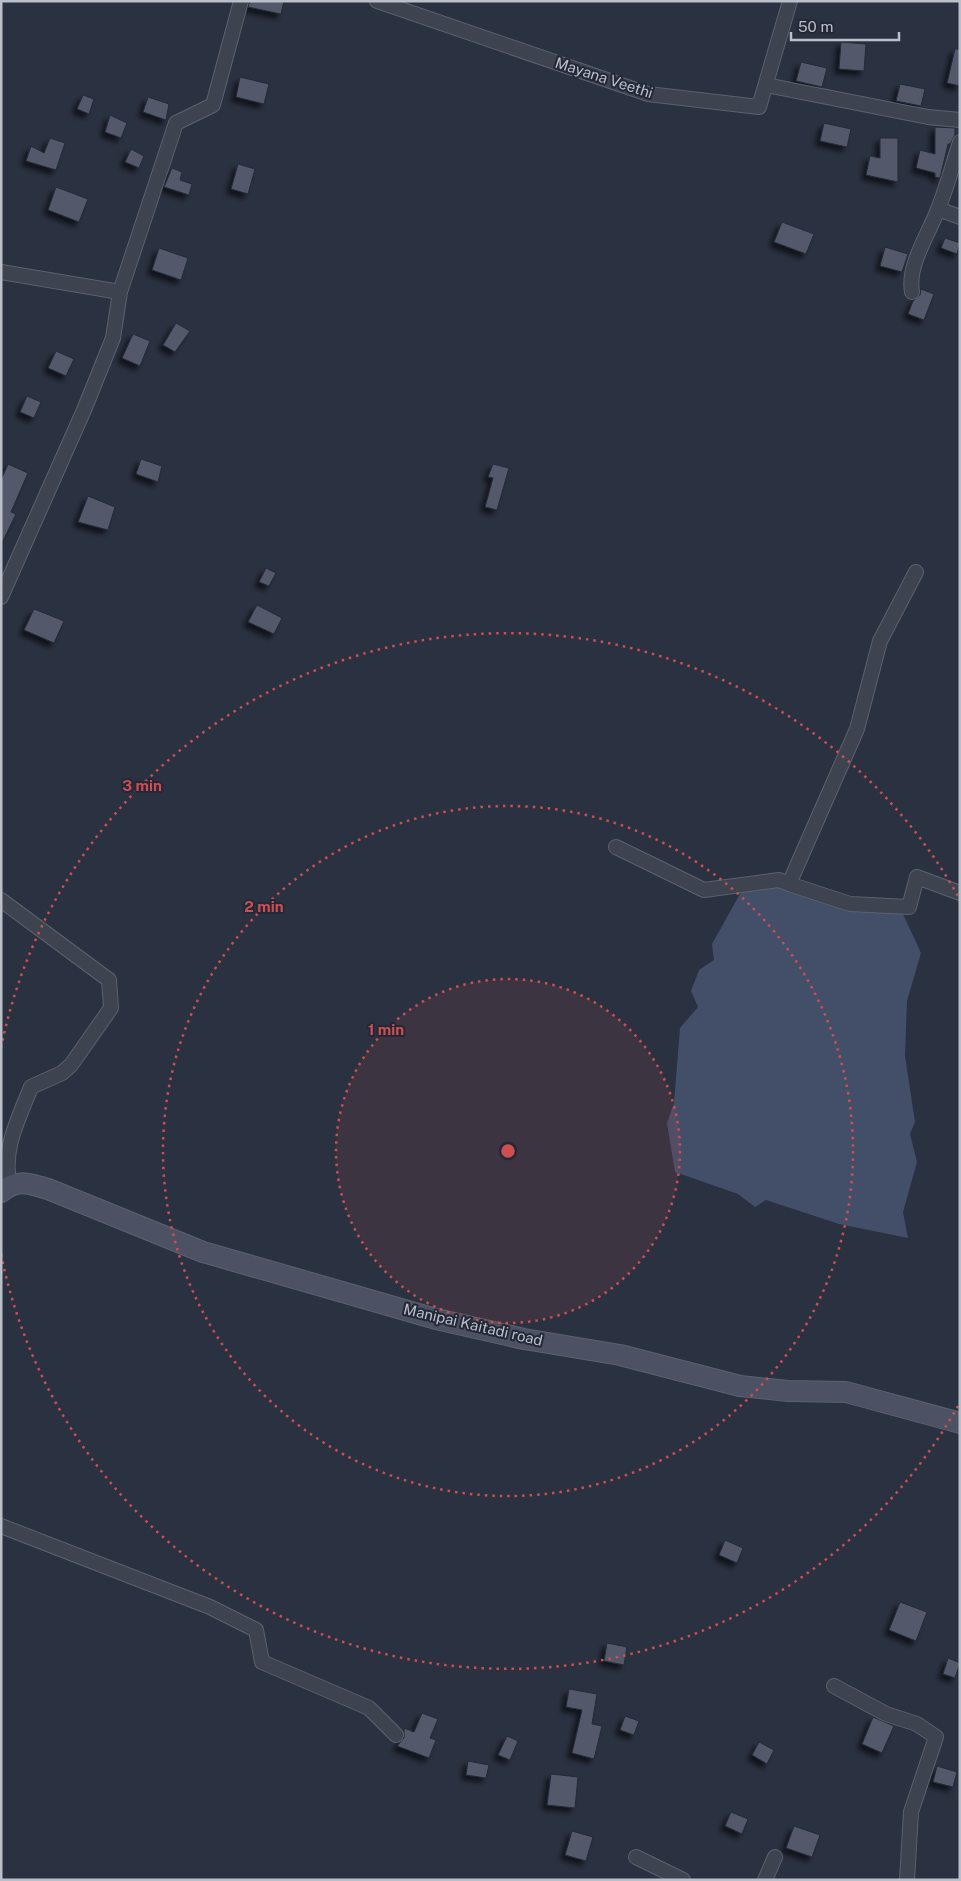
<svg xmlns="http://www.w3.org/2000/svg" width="961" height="1881" viewBox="0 0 961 1881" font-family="'Public Sans',sans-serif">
	<defs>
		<filter id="shadow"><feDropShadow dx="-4.5" dy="4.5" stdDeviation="2.5" flood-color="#0009"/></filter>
	</defs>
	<rect width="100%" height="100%" fill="#2a3140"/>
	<!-- water -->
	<path fill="#434f69" d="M777,884L902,912L921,953L907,1001L905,1056L915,1122L910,1134L917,1162L903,1212L908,1238L839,1224L766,1200L755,1207L738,1194L675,1172L667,1123L674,1103L680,1028L698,1007L691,991L699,970L714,960L712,944L741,892Z"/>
	<!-- building -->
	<path fill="#53596b" stroke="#242a38" filter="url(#shadow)" d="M250,1H284L281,14L248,7Z
		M841,42L866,44L864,71L839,69Z
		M955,49H960V86L947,83Z
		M801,62L827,68L822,87L796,81Z
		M240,77L269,84L264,104L236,97Z
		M900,84L925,89L921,106L896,101Z
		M83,95L94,99L89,114L77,109Z
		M148,97L169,104L166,120L143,112Z
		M110,115L127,123L121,138L105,132Z
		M824,123L851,129L847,147L820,141Z
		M935,127L955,128V135L950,144H948L940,178L935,177V173L916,168L920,150L935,154Z
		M50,138L65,143L56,170L26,161L31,146L44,153Z
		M880,138H898V182L866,175L870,156L880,158Z
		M131,149L144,156L139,168L125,162Z
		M238,164L255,169L248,194L231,189Z
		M172,168L182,172L180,180L192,184L189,195L164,187Z
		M56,187L88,199L79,222L48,210Z
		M782,222L814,234L806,254L774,242Z
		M945,238L960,243L957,254L941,248Z
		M885,247L908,254L902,272L880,266Z
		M159,248L188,258L181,280L152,270Z
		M921,289L934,294L924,320L908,314L913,301L920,295Z
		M176,323L190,331L175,352L163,345Z
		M133,334L150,341L140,366L122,358Z
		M56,351L74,359L66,376L48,368Z
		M27,396L41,402L34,418L20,412Z
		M141,459L162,466L158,482L136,474Z
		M8,464L28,473L11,512L16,514L1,545V480Z
		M493,464L509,468L497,510L485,507L493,478L488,477Z
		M88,496L115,507L108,530L78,522Z
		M266,568L276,573L269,586L259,582Z
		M257,605L282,618L274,634L248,622Z
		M34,609L64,621L54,643L24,630Z
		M725,1540L743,1548L737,1563L719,1555Z
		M900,1602L927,1612L916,1641L889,1630Z
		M607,1643L627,1647L624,1665L604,1661Z
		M948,1658L960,1663L955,1678L943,1674Z
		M569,1689L597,1694L592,1724L602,1726L594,1759L572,1753L582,1710L566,1707Z
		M422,1713L438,1719L430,1738L436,1740L429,1758L397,1746L404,1738V1728L414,1732Z
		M625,1716L639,1721L634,1735L620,1730Z
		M873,1717L894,1726L882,1753L862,1744Z
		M507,1736L518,1741L510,1760L498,1755Z
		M759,1742L774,1750L767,1764L752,1755Z
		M468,1761L489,1765L486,1778L466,1775Z
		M937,1766L957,1772L953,1787L933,1782Z
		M551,1774L578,1777L575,1808L547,1805Z
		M731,1812L748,1819L742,1834L725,1826Z
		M794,1826L820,1835L812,1857L786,1848Z
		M572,1831L593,1837L586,1861L565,1855Z"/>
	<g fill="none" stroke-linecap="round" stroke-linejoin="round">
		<defs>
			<path id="street" d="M377,1L648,94L759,107L790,1
				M766,85L928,117L960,120
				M938,209L960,217
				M1,272L120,292
				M912,292C907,265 929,234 938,209C947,187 953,164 960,142
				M1,597L84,410L113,338L120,292L176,123L213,105L241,1
				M616,847L704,890L779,880L789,884L857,729L880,641L916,572
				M789,884L850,904L909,907L917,877L960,893
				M1,900L109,980L111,1008L71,1065L62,1073L31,1087C19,1118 1,1151 10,1185
				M1,1526L210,1607L256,1630L262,1662L369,1708L396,1735
				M834,1686L886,1714L917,1724L936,1737L911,1812L907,1880
				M636,1857L683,1880
				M765,1880L775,1857"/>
			<path id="secondary" d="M1,1192C19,1178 29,1184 48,1189L203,1252L436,1319L524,1339L620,1355L740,1386L788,1391L846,1392L960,1423"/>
		</defs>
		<!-- street casing -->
		<use href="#street" stroke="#5c616e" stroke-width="16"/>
		<!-- secondary casing -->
		<use href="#secondary" stroke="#5c616e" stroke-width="22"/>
		<!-- street -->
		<use href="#street" stroke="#3e4350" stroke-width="14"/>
		<!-- secondary -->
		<use href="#secondary" stroke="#4c5263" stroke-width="20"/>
	</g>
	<!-- distance rings -->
	<circle cx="508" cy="1151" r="172" fill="#cf4e50" fill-opacity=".12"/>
	<g fill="none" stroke="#cf4e50" stroke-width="2.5" stroke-dasharray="2.5 5">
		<circle cx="508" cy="1151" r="172"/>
		<circle cx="508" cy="1151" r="345"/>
		<path d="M958 1406A517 517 0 0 1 1 1254M1 1048A517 517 0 0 1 958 896"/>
	</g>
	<g text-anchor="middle" stroke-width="4" stroke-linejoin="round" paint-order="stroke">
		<!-- street labels -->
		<g font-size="15" fill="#bbbfca" stroke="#222836">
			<text transform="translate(604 78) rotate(18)" y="5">Mayana Veethi</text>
			<text transform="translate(473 1325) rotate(13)" y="5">Manipai Kaitadi road</text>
		</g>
	</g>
	<circle cx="508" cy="1151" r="8" fill="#cf4e50" stroke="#222836" stroke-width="2.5"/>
	<g font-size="15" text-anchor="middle" font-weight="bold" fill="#cf4e50" stroke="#222836" stroke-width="4" stroke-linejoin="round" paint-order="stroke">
		<text x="142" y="791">3 min</text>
		<text x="264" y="912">2 min</text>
		<text x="386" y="1035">1 min</text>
	</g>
	<!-- border -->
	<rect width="961" height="1881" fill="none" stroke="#bbbfca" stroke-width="5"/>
	<!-- scale -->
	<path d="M791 32v8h108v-8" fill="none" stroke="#bbbfca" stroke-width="2.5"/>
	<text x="798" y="32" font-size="15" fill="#bbbfca" stroke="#222836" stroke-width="4" paint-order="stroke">50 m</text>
</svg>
